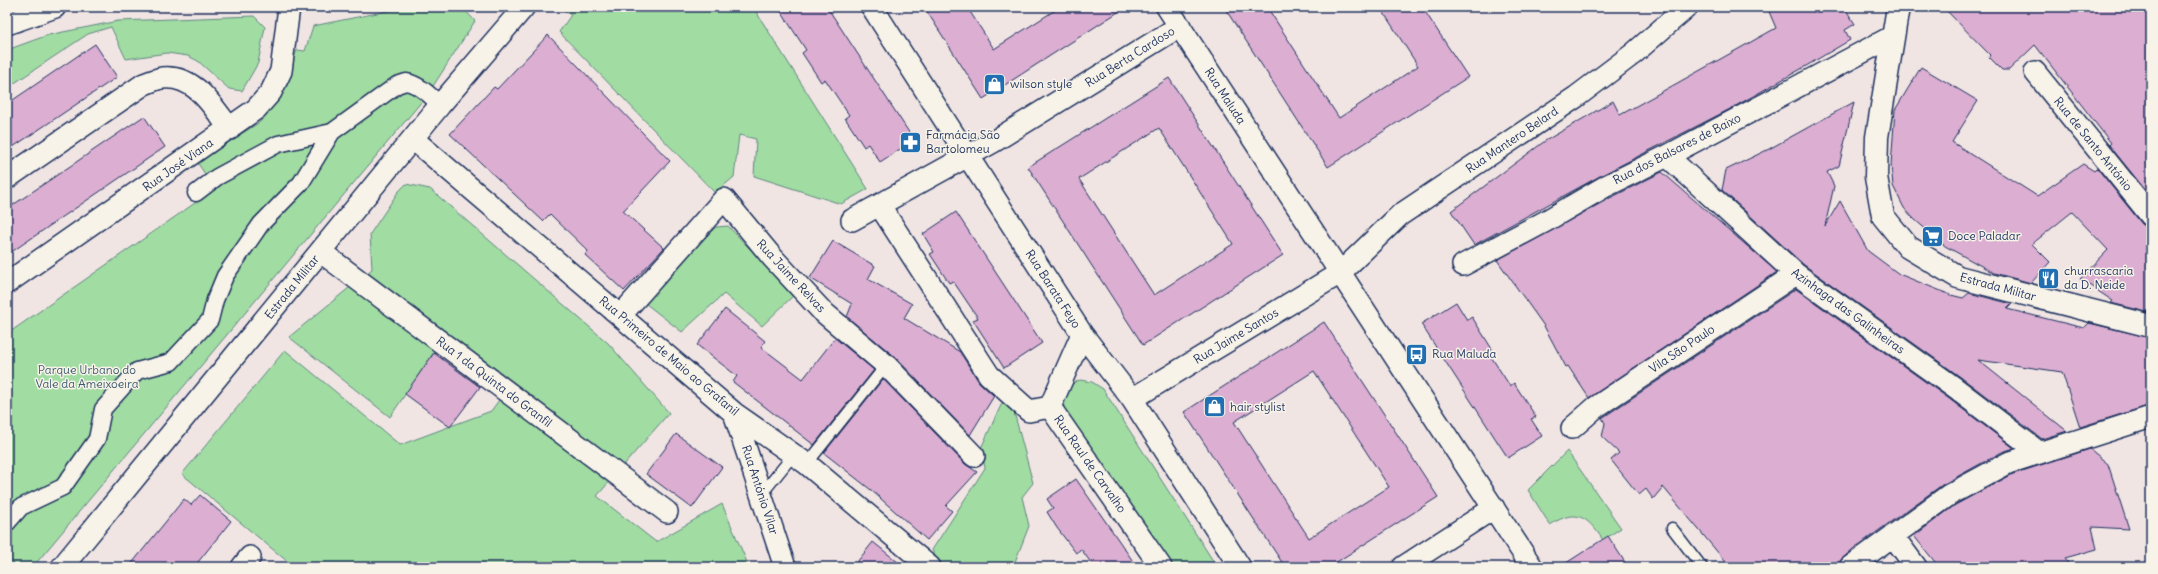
<svg xmlns="http://www.w3.org/2000/svg" width="2158" height="574" viewBox="0 0 2158 574" font-family="Delius,sans-serif">
	<rect width="100%" height="100%" fill="#f1e5e4"/>
	<filter id="ink" filterUnits="userSpaceOnUse"><feTurbulence type="fractalNoise" baseFrequency=".025" numOctaves="2"/><feDisplacementMap in="SourceGraphic" scale="8" xChannelSelector="R" yChannelSelector="G"/><feConvolveMatrix kernelMatrix="1 2 1 2 8 2 1 2 1" color-interpolation-filters="sRGB"/></filter>
	<g filter="url(#ink)">
		<!-- green -->
		<path fill="#a1dca2" stroke="#5e8680" d="M407,7H462L475,21L428,94L33,567H7V334L215,189L197,162L260,122L280,96L297,50L305,51L313,26Z
			M559,7H753L868,189L841,204L754,176L756,139L739,135L734,177L715,193L559,32L571,15Z
			M254,16L265,27L258,63L242,91L229,89L198,61L188,56L167,53L126,59L111,27L88,34L7,88V50L48,35L118,21Z
			M406,184L430,189L608,343L669,413L597,496L656,542L722,504L749,567H294L182,474L285,350L400,445L491,411L510,385L446,334L390,417L289,337L372,269L370,234L398,192Z
			M728,226L794,295L762,326L724,294L682,332L641,300L716,227Z
			M1080,380L1092,382L1103,389L1217,567H1172L1066,416C1061,401 1064,386 1080,380Z
			M1003,401L1014,412L1033,483L1022,497L1029,526L1013,567H941L932,550L985,468L981,448Z
			M1567,451L1621,528L1603,540C1587,516 1576,508 1550,525L1528,490Z"/>
		<!-- building -->
		<path fill="#dbaed2" stroke="#1b2f5e" fill-rule="evenodd" d="M778,7H827L914,140L880,162L868,144L864,147L845,118L849,115L825,79L821,82L802,53L806,50Z
			M924,7H967L994,49L1060,7H1126L983,99Z
			M1224,7H1267L1339,118L1418,66L1380,7H1422L1468,77L1328,167Z
			M1767,7H1844L1855,24L1845,30L1850,40L1801,69L1732,108L1600,176L1474,245L1451,211L1545,141L1613,101L1620,115L1776,28Z
			M1943,7H2151V197L2109,145L2111,143L2035,45L2009,70H2002L1989,57L1990,55Z
			M548,35L670,161L623,211L664,248L624,291L585,255L588,251L550,214L543,221L450,134L494,87L497,89Z
			M95,44L117,77L7,151V104Z
			M1921,67L1978,101L1952,142L2037,196L2083,164L2094,171L2097,168L2142,224L2151,228V313L2111,303L2113,301L2080,279L2108,250L2072,212L2032,244L2050,262L2031,283L1994,273L1945,246L1914,219L1904,208L1893,186L1891,165L1895,110Z
			M1169,78L1283,255L1143,345L1028,167ZM1159,128L1233,244L1154,295L1079,179Z
			M1854,102L1839,166L1827,172L1834,186L1825,226L1840,201L1868,251L1899,274L1951,295L1963,298L1969,293L2012,304L2007,309L2084,328L2089,323L2151,338V405L2080,427L2062,372L1978,360L2067,431L2042,439L1962,378L1804,265L1722,190L1726,170L1769,149Z
			M144,116L165,147L7,255V209Z
			M1662,172L1777,272L1589,398L1568,366L1566,367L1544,326L1497,260L1612,197Z
			M956,212L1042,343L1004,368L973,320L978,318L953,281L949,283L930,254L934,252L923,234Z
			M833,241L875,266L868,279L912,304L904,318L960,352L979,382L994,396L970,435L895,357L847,317L852,304L810,278Z
			M1796,289L1948,398L2014,448L2002,452L1942,485L1853,549L1843,558L1838,567H1730L1663,487L1653,499L1646,489L1639,495L1611,460L1619,453L1602,437L1605,423L1602,418Z
			M1456,302L1467,320L1472,317L1492,349L1488,352L1510,386L1514,383L1536,417L1531,419L1542,436L1508,458L1421,324Z
			M725,309L765,341L761,347L803,379L835,338L874,370L814,445L733,382L737,376L697,345Z
			M1324,322L1438,497L1329,567H1285L1184,412ZM1314,371L1389,487L1309,538L1234,422Z
			M434,353L480,387L450,427L405,394Z
			M883,379L965,464L977,472L946,506L952,511L927,540L871,490L824,453Z
			M676,434L722,467L692,508L646,474Z
			M2090,449L2108,464L2129,529L2092,527L2097,549L2065,558L2070,567H1939L1914,536L1955,505L2013,474Z
			M1076,479L1117,538L1137,567H1094L1081,549L1076,553L1057,528L1047,512L1053,508L1047,499Z
			M200,495L231,521L194,567H129L184,499L191,505Z
			M1608,536L1628,567H1560Z
			M873,542L904,567H853Z"/>
		<g fill="none" stroke-linecap="round" stroke-linejoin="round">
			<defs>
				<path id="service" d="M807,464L886,365
					M761,495L794,454
					M1672,528L1702,567"/>
				<path id="pedestrian" d="M196,193L217,177L278,144L332,132L397,85L406,82C419,84 431,96 440,105
					M7,523L21,507L63,487L97,439L103,409L137,371L171,362L210,320L215,300L225,276L261,224L301,183L332,132"/>
				<path id="minor" d="M872,7L1082,334L1132,399L1240,567
					M1167,7L1532,567
					M7,24L55,7
					M2035,72L2151,216
					M413,139L734,413L807,464L930,567
					M1667,156L1796,274L1955,388L2040,453
					M7,178L144,84C150,82 156,79 162,78C195,74 213,107 230,129
					M880,206L989,375L1029,411L1050,407
					M852,220L993,142L1180,26
					M321,252L667,512
					M1463,265L1546,221L1606,186L1667,156L1893,36
					M7,283L256,109L271,92L281,71L289,7
					M621,315L724,199L772,257L822,311L886,365L974,456
					M1082,334L1050,407L1161,567
					M1132,399L1340,273L1400,215L1576,97L1633,54L1687,7
					M734,413L785,567
					M1572,428L1596,407L1796,274
					M1893,536L1916,567
					M62,567L440,105L524,7
					M242,567L250,557
					M1403,567L1494,508
					M1850,567L1949,495L2008,463L2151,417"/>
				<path id="tertiary" d="M1898,7L1877,137L1876,177L1883,216L1908,247L1958,277L2151,326"/>
			</defs>
			<!-- service casing -->
			<use href="#service" stroke="#1b2f5e" stroke-width="13"/>
			<!-- pedestrian casing -->
			<use href="#pedestrian" stroke="#1b2f5e" stroke-width="19"/>
			<!-- minor casing -->
			<use href="#minor" stroke="#1b2f5e" stroke-width="24"/>
			<!-- tertiary casing -->
			<use href="#tertiary" stroke="#1b2f5e" stroke-width="25"/>
			<!-- service -->
			<use href="#service" stroke="#f7f3e8" stroke-width="10"/>
			<!-- pedestrian -->
			<use href="#pedestrian" stroke="#f7f3e8" stroke-width="16"/>
			<!-- minor -->
			<use href="#minor" stroke="#f7f3e8" stroke-width="21"/>
			<!-- tertiary -->
			<use href="#tertiary" stroke="#f7f3e8" stroke-width="22"/>
		</g>
	</g>
	<!-- icons -->
	<defs>
		<symbol id="shop-square" viewBox="-11 -11 22 22"><rect x="-9" y="-9" width="18" height="18" rx="4" fill="#1f6fb2" stroke="#f7f3e8"/><path d="M-5-2.5h2.3a2.7 3.5 0 0 1 5.4 0H5L5.5 6h-11ZM-1.5-2.5h3a1.5 2.3 0 0 0-3 0Z" fill="#fff"/></symbol>
		<symbol id="pharmacy-square" viewBox="-11 -11 22 22"><rect x="-9" y="-9" width="18" height="18" rx="4" fill="#1f6fb2" stroke="#f7f3e8"/><path d="M-2-6h4v4h4v4h-4v4h-4v-4h-4v-4h4Z" fill="#fff"/></symbol>
		<symbol id="supermarket-square" viewBox="-11 -11 22 22"><rect x="-9" y="-9" width="18" height="18" rx="4" fill="#1f6fb2" stroke="#f7f3e8"/><path d="M-6-5.5h2.5l.6 2H6L4.5 2H-2.5L-4.4-4H-6ZM-1.5 3.2a1.3 1.3 0 1 0 .1 0ZM3 3.2a1.3 1.3 0 1 0 .1 0Z" fill="#fff"/></symbol>
		<symbol id="restaurant-square" viewBox="-11 -11 22 22"><rect x="-9" y="-9" width="18" height="18" rx="4" fill="#1f6fb2" stroke="#f7f3e8"/><path d="M-5-6h1v4h1v-4h1v4h1v-4h1v5L-1.5 .5V6h-2V.5L-5-1ZM5-6V6H3V1.5H1.5Q1.5-4 5-6Z" fill="#fff"/></symbol>
		<symbol id="bus-square" viewBox="-11 -11 22 22"><rect x="-9" y="-9" width="18" height="18" rx="4" fill="#1f6fb2" stroke="#f7f3e8"/><path d="M-5-6H5V4H4V6H2V4H-2V6H-4V4H-5ZM-3.5-4V0h7V-4ZM-3.5 1.2v1.5H-2V1.2ZM2 1.2v1.5H3.5V1.2Z" fill="#fff"/></symbol>
	</defs>
	<g fill-rule="evenodd">
		<use href="#shop-square" x="982" y="72" width="25" height="25"/>
		<use href="#pharmacy-square" x="898" y="130" width="25" height="25"/>
		<use href="#supermarket-square" x="1920" y="224" width="25" height="25"/>
		<use href="#restaurant-square" x="2036" y="266" width="25" height="25"/>
		<use href="#bus-square" x="1404" y="342" width="25" height="25"/>
		<use href="#shop-square" x="1202" y="394" width="25" height="25"/>
	</g>
	<g text-anchor="middle" stroke-width="3" stroke-linejoin="round" paint-order="stroke">
		<!-- street labels -->
		<g font-size="12" fill="#1b2f5e" stroke="#f7f3e8">
			<text transform="translate(1130 57) rotate(-32)" y="4">Rua Berta Cardoso</text>
			<text transform="translate(1225 96) rotate(57)" y="4">Rua Maluda</text>
			<text transform="translate(1512 140) rotate(-34)" y="4">Rua Mantero Belard</text>
			<text transform="translate(2093 144) rotate(51)" y="4">Rua de Santo António</text>
			<text transform="translate(1677 149) rotate(-27)" y="4">Rua dos Balsares de Baixo</text>
			<text transform="translate(178 165) rotate(-35)" y="4">Rua José Viana</text>
			<text transform="translate(791 276) rotate(47)" y="4">Rua Jaime Relvas</text>
			<text transform="translate(292 287) rotate(-51)" y="4">Estrada Militar</text>
			<text transform="translate(1998 287) rotate(15)" y="4">Estrada Militar</text>
			<text transform="translate(1053 289) rotate(57)" y="4">Rua Barata Feyo</text>
			<text transform="translate(1848 311) rotate(36)" y="4">Azinhaga das Galinheiras</text>
			<text transform="translate(1236 336) rotate(-31)" y="4">Rua Jaime Santos</text>
			<text transform="translate(1682 349) rotate(-34)" y="4">Vila São Paulo</text>
			<text transform="translate(669 356) rotate(40)" y="4">Rua Primeiro de Maio ao Grafanil</text>
			<text transform="translate(494 382) rotate(37)" y="4">Rua 1 da Quinta do Granfil</text>
			<text transform="translate(1090 464) rotate(55)" y="4">Rua Raul de Carvalho</text>
			<text transform="translate(760 490) rotate(72)" y="4">Rua António Vilar</text>
		</g>
		<!-- poi labels -->
		<g font-size="12" fill="#1b2f5e" stroke="#f7f3e8" text-anchor="start">
			<text x="1010" y="88">wilson style</text>
			<text x="926" y="139">Farmácia São<tspan x="926" dy="14">Bartolomeu</tspan></text>
			<text x="1948" y="240">Doce Paladar</text>
			<text x="2064" y="275">churrascaria<tspan x="2064" dy="14">da D. Neide</tspan></text>
			<text x="1432" y="358">Rua Maluda</text>
			<text x="1230" y="411">hair stylist</text>
		</g>
		<!-- park labels -->
		<g font-size="12" fill="#3c5a6f" stroke="#f7f3e8">
			<text x="87" y="374">Parque Urbano do<tspan x="87" dy="14">Vale da Ameixoeira</tspan></text>
		</g>
	</g>
	<!-- margin -->
	<rect width="2158" height="574" fill="none" stroke="#f7f3e8" stroke-width="24"/>
	<rect x="12" y="12" width="2134" height="550" fill="none" stroke="#1b2f5e" stroke-width="1.5" filter="url(#ink)"/>
</svg>
